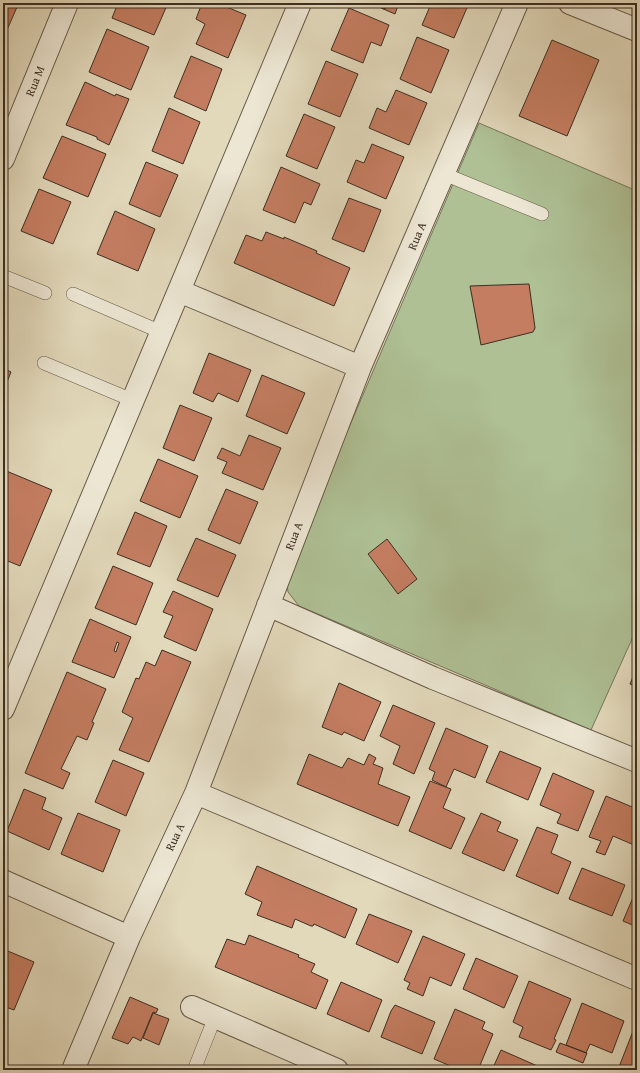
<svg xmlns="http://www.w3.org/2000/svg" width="640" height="1073" viewBox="0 0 640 1073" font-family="'Gentium Book Plus',serif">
	<rect width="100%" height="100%" fill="#e2d9bb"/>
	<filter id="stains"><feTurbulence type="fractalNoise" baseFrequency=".005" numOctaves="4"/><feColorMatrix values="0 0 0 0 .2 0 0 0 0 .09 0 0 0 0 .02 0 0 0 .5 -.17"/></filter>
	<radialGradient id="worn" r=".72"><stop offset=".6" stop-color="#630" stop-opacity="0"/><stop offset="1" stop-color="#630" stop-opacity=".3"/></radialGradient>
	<!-- green -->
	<path fill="#aec094" stroke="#76785b" d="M479,123L637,191V628L591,730L299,606L288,592L286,575Z"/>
	<!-- building -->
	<path fill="#c47d61" stroke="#3d2f22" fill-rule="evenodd" d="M3,3L17,7L3,39Z
		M118,3H168L154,35L112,18Z
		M202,3H217L246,15L228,58L196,44L205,24L196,19Z
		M369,3H388L385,9Z
		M388,3H399L395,14L381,8L385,9Z
		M428,3H469L454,38L422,25L431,4Z
		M349,8L389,25L381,46L371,42L363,63L331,50Z
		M107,29L149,47L131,90L89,72Z
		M417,37L449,50L431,93L400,79Z
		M552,40L599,60L567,136L519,116Z
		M191,56L222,69L206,111L174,97Z
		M326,61L358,74L340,117L308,104Z
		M85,82L115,96L116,94L129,99L109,145L97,139V137L66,125Z
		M396,90L427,103L409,145L369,128L377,108L386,112Z
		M169,108L200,122L183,164L152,151Z
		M304,114L335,127L317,169L286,156Z
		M62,136L106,154L88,197L43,178Z
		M372,144L404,157L386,199L347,182L356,160L364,163Z
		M146,162L178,175L160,217L129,204Z
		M281,167L320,184L311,205L304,202L295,223L263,210Z
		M39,189L71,202L53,244L21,231Z
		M349,198L381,210L364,252L332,239Z
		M115,211L155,229L138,271L97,254Z
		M266,232L284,239V237L317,251L316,253L350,268L334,306L234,263L246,235L262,241Z
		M529,284L535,328L533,332L481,345L470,286Z
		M209,353L251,370L238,402L218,393L213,402L193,393Z
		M3,368L11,372L3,392Z
		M262,375L305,393L287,434L246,416Z
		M180,405L212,418L194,461L163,448Z
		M249,435L281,448L263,490L222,473L227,462L217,458L222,448L240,456Z
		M158,459L198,476L180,518L140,501Z
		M4,470L52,490L20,566L3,559Z
		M226,489L258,502L240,544L208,530Z
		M135,512L167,526L150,567L117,554Z
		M196,538L236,555L218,597L177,580Z
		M387,539L417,579L398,594L368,554Z
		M113,566L153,583L136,625L95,608Z
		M173,591L213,609L196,651L164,637L173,616L163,612Z
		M90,619L131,637L114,678L72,662ZM117,642L119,643L116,652L114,651Z
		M162,650L191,662L149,762L119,750L133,718L122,712L136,678L139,679L146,662L155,666Z
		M637,667V687L630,684Z
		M67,672L106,689L92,722L94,723L87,740L77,736L61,769L70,773L63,789L25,773Z
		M339,683L381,702L364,741L344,732L342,735L322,727Z
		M393,705L435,723L414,774L393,764L400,746L380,736Z
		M446,728L488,746L475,778L454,769L446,787L432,780L435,772L429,769Z
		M500,751L541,768L528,800L486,782Z
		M309,754L342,768L348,758L364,765L369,754L376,758L373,764L383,768L378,784L410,797L398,826L297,784Z
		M113,760L144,773L126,816L95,802Z
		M553,773L594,791L578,831L557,823L561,814L540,805Z
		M430,781L451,789L443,808L465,818L451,849L409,831Z
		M24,789L46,798L42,809L62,818L49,850L7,831Z
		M606,796L637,809V839L634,845L613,836L605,855L596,852L601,841L589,837Z
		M78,813L120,830L103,872L61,854Z
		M481,813L501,822L497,831L518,840L504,871L462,853Z
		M537,827L558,835L551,853L571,862L558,894L516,876Z
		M257,866L357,909L345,938L314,924L313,926H311L295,919L292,928L257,915L262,902L245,894Z
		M582,868L625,885L612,916L569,899Z
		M637,888V927L623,921Z
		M369,914L412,931L398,963L356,944Z
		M249,935L299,955L298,957L315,964L311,972L328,980L316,1009L215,967L227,939L245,945Z
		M423,936L465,954L451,986L430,977L423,996L407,989L410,983L404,980Z
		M3,949L34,962L14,1010L3,1006Z
		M476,958L518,976L504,1008L463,989Z
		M529,981L571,999L554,1039L556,1040L551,1050L519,1037L523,1027L513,1022Z
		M341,982L382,1000L369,1032L327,1014Z
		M130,997L158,1009L156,1013L153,1012L141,1041L133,1037L128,1044L112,1038Z
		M582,1003L624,1021L612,1053L590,1044L586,1053L566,1045Z
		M395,1005L435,1022L422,1054L381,1037L391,1011Z
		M455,1009L485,1022L482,1029L493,1034L478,1070H460L434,1059Z
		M153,1013L169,1019L159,1045L143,1038Z
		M635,1026H637V1070H626L619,1067Z
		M560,1043L587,1053L583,1063L556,1052Z
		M501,1050L542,1068L541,1070H492Z"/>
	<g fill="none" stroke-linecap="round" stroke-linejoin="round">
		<defs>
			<path id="lane" d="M444,174L542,214
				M3,276L45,293
				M73,294L161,332
				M44,363L132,400
				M194,1070L215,1017"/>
			<path id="street" d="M570,3L637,30
				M3,159L67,3
				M179,291L360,367
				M268,605L433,678L637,761
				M3,709L300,3
				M196,793L637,979
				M3,881L129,937
				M192,1007L337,1070
				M73,1070L129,937L196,793L360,367L517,3"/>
		</defs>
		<!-- lane casing -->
		<use href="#lane" stroke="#665a48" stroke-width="14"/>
		<!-- street casing -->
		<use href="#street" stroke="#665a48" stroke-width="24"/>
		<!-- lane -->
		<use href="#lane" stroke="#ece6d3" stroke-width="13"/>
		<!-- street -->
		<use href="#street" stroke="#ece6d3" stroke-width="22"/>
	</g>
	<g text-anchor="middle" stroke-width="3" stroke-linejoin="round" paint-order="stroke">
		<!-- street labels -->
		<g font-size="12" fill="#3d2f22" stroke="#ece6d3">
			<text transform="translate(35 81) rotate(-68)" y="4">Rua M</text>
			<text transform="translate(417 236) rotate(-67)" y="4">Rua A</text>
			<text transform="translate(294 536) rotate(-69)" y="4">Rua A</text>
			<text transform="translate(175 837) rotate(-65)" y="4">Rua A</text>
		</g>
	</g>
	<!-- margin -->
	<rect width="640" height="1073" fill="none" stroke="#e2d9bb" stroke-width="16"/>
	<rect x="4" y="4" width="632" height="1065" fill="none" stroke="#3d2f22" stroke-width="2"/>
	<rect x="8" y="8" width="624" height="1057" fill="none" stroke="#3d2f22"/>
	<rect width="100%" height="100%" filter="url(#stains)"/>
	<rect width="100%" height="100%" fill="url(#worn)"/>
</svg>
